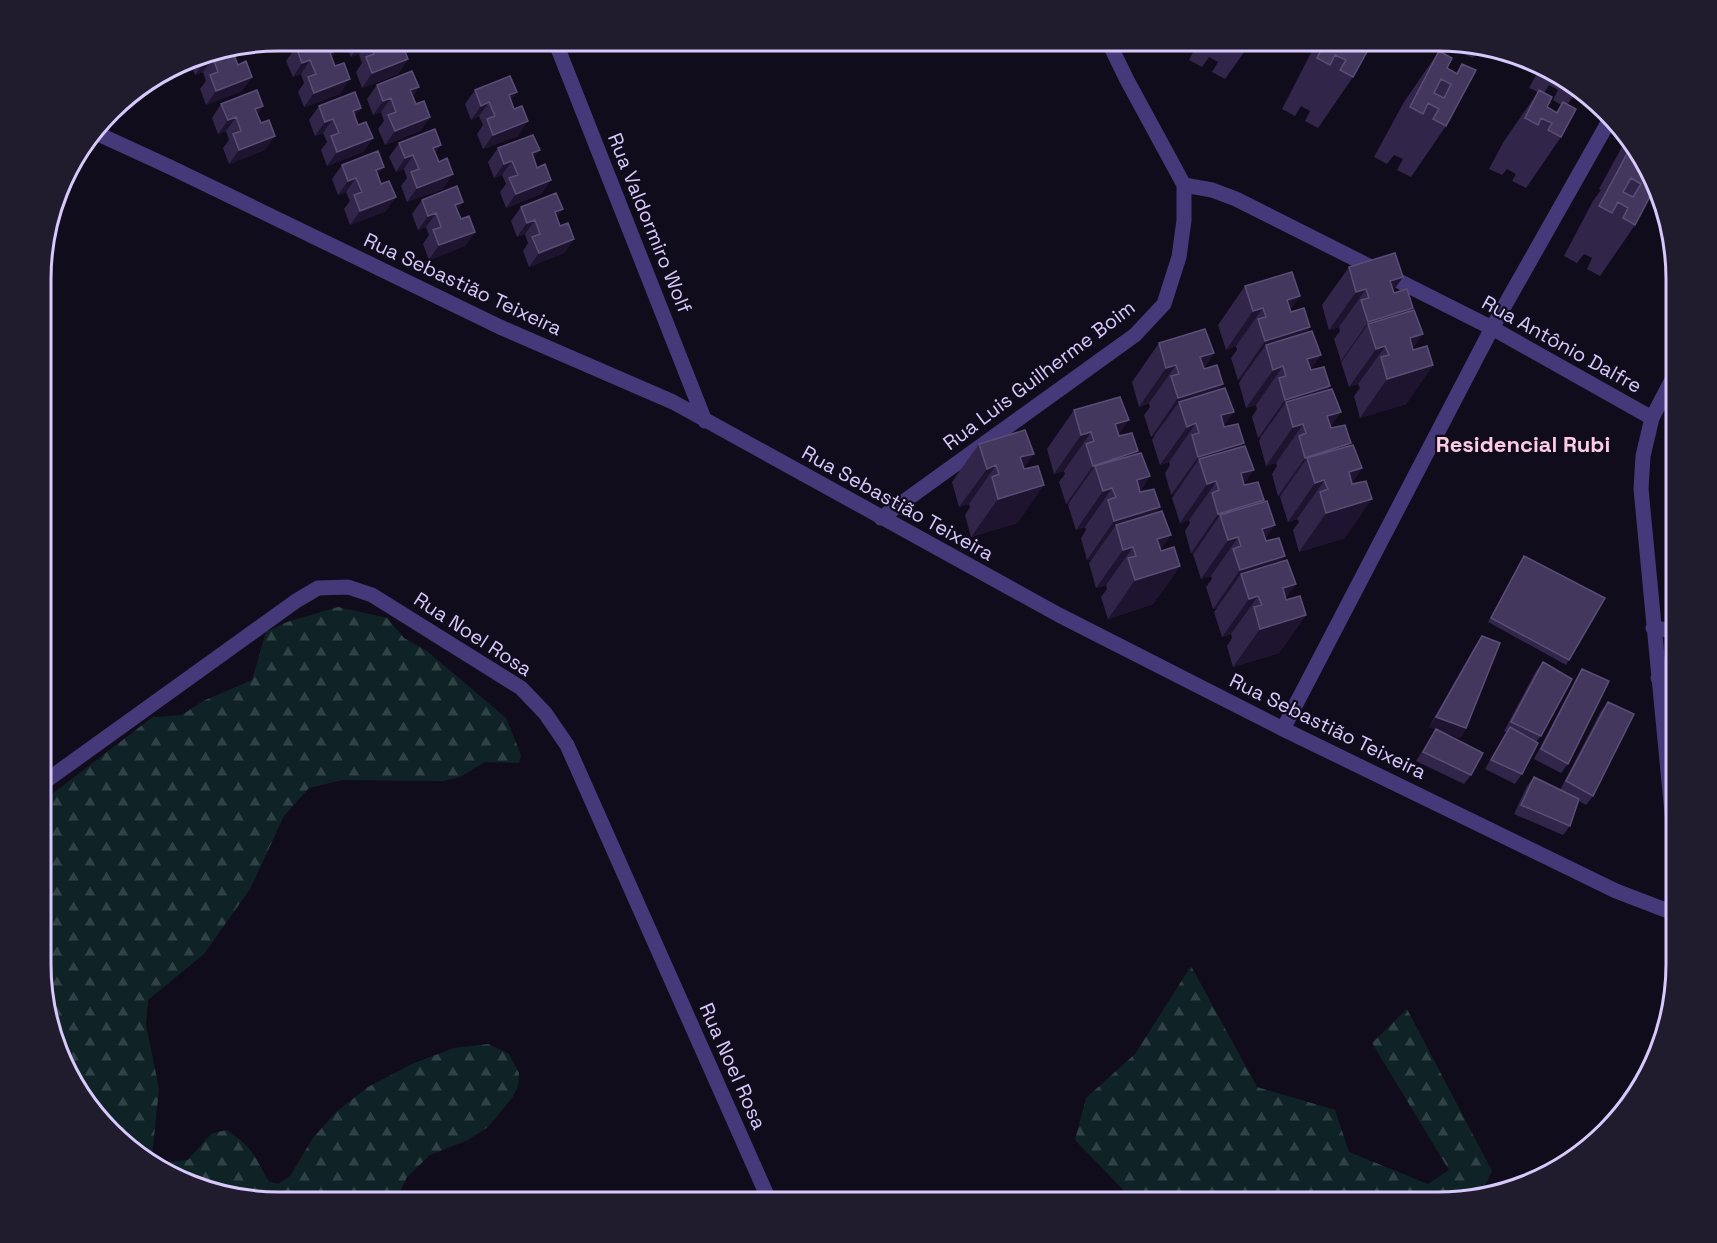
<svg xmlns="http://www.w3.org/2000/svg" width="1717" height="1243" viewBox="0 0 1717 1243" font-family="'Space Grotesk',sans-serif">
	<defs>
		<pattern id="forest-firs" width="22" height="20" patternUnits="userSpaceOnUse" patternTransform="scale(1.5)"><rect width="22" height="20" fill="#0f2326"/><path d="M5 1l3.5 6h-7zM16 11l3.5 6h-7z" fill="#314246"/></pattern>
	</defs>
	<rect width="100%" height="100%" fill="#110c1c"/>
	<!-- forest -->
	<path fill="url(#forest-firs)" d="M338,607L387,618L404,638L427,651L506,718L521,755L519,763L485,762L460,777L443,781L342,780L309,788L284,816L250,889L204,954L148,1000L146,1025L159,1089L152,1157L159,1163L188,1160L211,1134L226,1130C251,1145 255,1156 268,1181L278,1184L290,1176L313,1138L336,1112L368,1087L414,1063L454,1048L488,1044L509,1054L519,1073L518,1086L512,1098L488,1127L468,1140L430,1155L407,1177L400,1192L399,1202H264L188,1184L134,1153L72,1083L43,995V801L154,716L156,717L182,715L203,701L252,680L266,632L287,622Z
		M1191,966L1257,1087L1335,1110L1349,1152L1428,1184L1449,1170L1372,1043L1407,1009L1492,1171L1481,1193L1438,1202H1135L1075,1140L1086,1098L1135,1054Z"/>
	<g fill="none" stroke-linecap="round" stroke-linejoin="round">
		<!-- street -->
		<path stroke="#463979" stroke-width="15" d="M555,41L705,421
			M96,133L170,167L500,327L673,402L1059,615L1283,729L1616,891L1676,914
			M1184,185L1212,190L1236,199L1492,328L1652,418L1643,456L1641,489L1676,855
			M1652,418L1676,372
			M881,518L1135,335L1164,304L1179,257L1184,220V185L1127,80L1108,41
			M1653,628L1676,631
			M1658,678L1676,679
			M1283,729L1492,328L1609,121
			M43,783L296,601L318,588L348,587L372,595L521,688L545,713L567,745L770,1202"/>
	</g>
	<!-- wall -->
	<path fill="#32254a" fill-rule="evenodd" d="M278,41H302L281,49Z
		M345,41H391L394,47L408,59L398,74L362,88L356,72L362,63L359,54L351,57L344,42Z
		M1199,41H1252L1225,79L1212,72L1218,62L1209,57L1202,67L1189,60Z
		M1320,41H1373L1353,77L1318,128L1305,121L1310,111L1301,106L1295,116L1282,109L1311,53Z
		M1440,41H1454L1450,46Z
		M1464,44L1481,47L1473,58L1460,52Z
		M296,47L332,58L340,94L304,107L298,92L304,83L301,74L293,77L286,61Z
		M239,48L234,56L238,65L252,77L242,91L206,105L200,89L206,81L203,72L195,75L189,59V58Z
		M1439,51L1447,68L1456,73L1462,64L1446,126L1411,177L1397,170L1403,159L1394,155L1387,164L1374,157L1404,102Z
		M1541,66L1579,88L1567,105L1561,137L1526,188L1512,181L1516,174L1507,169L1502,175L1489,169L1504,141L1538,92L1529,88ZM1549,85L1558,90L1553,100L1561,105L1556,112L1547,107L1544,93Z
		M377,85L419,87L413,96L416,104L430,117L420,131L385,145L378,129L384,121L381,112L373,115L367,99Z
		M475,90L517,92L511,100L518,136L483,149L477,134L483,125L479,116L471,120L465,104Z
		M221,104L263,106L257,115L265,150L229,164L223,148L229,140L226,131L218,134L212,118Z
		M319,106L361,108L355,116L358,125L373,138L363,152L327,166L321,150L327,142L323,133L315,136L309,120Z
		M1625,141L1652,173L1635,225L1600,276L1587,269L1592,258L1584,254L1577,263L1564,256L1593,201L1601,190L1599,189Z
		M399,143L435,153L443,189L407,202L401,186L407,178L404,169L396,172L389,157Z
		M498,148L534,159L537,168L551,180L541,194L506,208L500,192L506,184L502,175L494,178L488,162Z
		M342,165L378,175L386,211L350,225L344,209L350,201L346,192L338,195L332,179Z
		M422,200L463,202L457,210L461,219L475,232L465,246L429,260L423,244L429,235L426,227L418,230L412,214Z
		M521,207L557,218L560,226L574,239L564,253L529,267L523,251L528,243L525,234L517,237L511,221Z
		M1349,267L1403,277L1393,291L1394,293L1413,308L1411,311L1413,350L1433,365L1406,404L1360,418L1354,396L1360,388L1358,384L1349,387L1341,362L1343,360L1341,361L1334,339L1340,331L1339,327L1329,330L1322,305Z
		M1245,286L1290,310L1306,333L1311,369L1327,390L1331,428L1349,446L1362,468L1352,483L1345,538L1299,552L1293,530L1299,522L1297,519L1288,522L1280,497L1281,495L1278,496L1272,474L1277,466L1276,463L1266,466L1259,441L1261,437L1258,438L1252,417L1257,409L1256,405L1246,408L1239,383L1242,378L1238,380L1231,358L1237,350L1236,346L1226,350L1218,325Z
		M1159,343L1214,353L1204,368L1223,384L1219,389L1224,426L1240,447L1244,484L1262,503L1265,540L1281,562L1286,600L1306,615L1279,653L1233,667L1227,646L1232,638L1231,634L1222,637L1214,612L1217,608L1213,609L1206,587L1212,579L1211,576L1201,579L1193,554L1195,552L1191,553L1185,531L1190,523L1189,520L1180,523L1172,498L1175,494L1171,495L1165,473L1170,465L1169,462L1160,465L1152,440L1155,435L1151,437L1144,415L1150,407L1149,403L1139,407L1132,382Z
		M1074,410L1119,436L1137,454L1150,476L1140,491L1156,513L1161,551L1180,566L1153,604L1108,619L1101,597L1107,589L1106,585L1096,588L1089,563L1092,559L1087,560L1081,538L1086,530L1085,527L1076,530L1068,505L1069,503L1066,504L1059,482L1065,474L1064,471L1054,474L1047,449Z
		M979,444L1024,468V469L1044,485L1017,523L971,537L965,515L970,507L969,504L959,507L952,482Z
		M1524,556L1569,660L1566,665L1488,622Z
		M1482,636L1466,728L1460,738L1436,729L1471,775L1464,784L1416,761L1436,729L1429,727L1475,646Z
		M1543,662L1541,736L1536,742L1522,774L1515,784L1485,769L1506,732L1504,731L1536,671Z
		M1582,669L1568,764L1561,773L1534,759L1576,679Z
		M1608,702L1593,796L1586,805L1579,801L1570,826L1563,835L1514,814L1527,786L1534,777L1560,790L1601,711Z"/>
	<!-- shaded-wall -->
	<path fill="#1e142f" d="M287,40L302,41L281,49Z
		M368,41L359,54L351,57L361,43Z
		M239,48L230,61L232,50Z
		M338,49L328,63L330,53Z
		M213,58L203,72L195,75L205,61Z
		M408,59L398,74L362,88L372,73Z
		M310,60L301,74L293,77L302,63Z
		M252,77L242,91L206,105L216,91Z
		M350,79L340,94L304,107L314,93Z
		M419,87L409,101L410,90Z
		M517,92L507,106L509,95Z
		M391,98L381,112L373,115L383,101Z
		M489,102L479,116L471,120L481,106Z
		M263,106L253,120L255,109Z
		M361,108L351,122L353,111Z
		M236,117L226,131L218,134L228,120Z
		M430,117L420,131L385,145L395,131Z
		M333,119L323,133L315,136L325,122Z
		M528,121L518,136L483,149L493,135Z
		M275,136L265,150L229,164L239,150Z
		M373,138L363,152L327,166L337,152Z
		M441,145L431,159L433,148Z
		M540,150L530,164L532,153Z
		M413,155L404,169L396,172L405,158Z
		M512,161L502,175L494,178L504,164Z
		M384,167L374,181L376,170Z
		M453,174L443,189L407,202L417,188Z
		M356,178L346,192L338,195L348,181Z
		M551,180L541,194L506,208L516,194Z
		M396,197L386,211L350,225L360,211Z
		M463,202L453,216L455,205Z
		M563,209L553,223L555,212Z
		M436,213L426,227L418,230L428,216Z
		M535,220L525,234L517,237L527,223Z
		M475,232L465,246L429,260L439,245Z
		M574,239L564,253L529,267L539,253Z
		M1403,277L1376,315L1390,281Z
		M1366,289L1339,327L1329,330L1356,292Z
		M1300,296L1273,335L1287,300Z
		M1263,308L1236,346L1226,350L1253,311Z
		M1413,308L1358,384L1349,387L1376,349L1368,324L1343,360L1341,361L1368,322Z
		M1310,327L1283,366L1266,345L1242,378L1238,380L1265,341Z
		M1423,334L1396,372L1410,338Z
		M1214,353L1187,392L1200,357Z
		M1321,355L1294,393L1307,359Z
		M1176,365L1149,403L1139,407L1166,368Z
		M1433,365L1406,404L1360,418L1387,379Z
		M1283,366L1256,405L1246,408L1273,370Z
		M1223,384L1196,422L1179,402L1155,435L1151,437L1178,398Z
		M1330,386L1276,463L1266,466L1293,427L1286,402L1261,437L1258,438L1285,400Z
		M1234,412L1207,450L1221,415Z
		M1341,412L1314,451L1327,416Z
		M1129,420L1102,459L1115,424Z
		M1196,423L1169,462L1160,465L1187,427Z
		M1091,432L1064,471L1054,474L1081,435Z
		M1244,443L1189,520L1180,523L1207,484L1199,459L1175,494L1171,495L1198,457Z
		M1351,443L1297,519L1288,522L1315,483L1307,458L1281,495L1278,496L1305,458Z
		M1138,451L1085,527L1076,530L1103,491L1095,466L1069,503L1066,504L1093,466Z
		M1034,454L1007,492L1020,457Z
		M996,465L969,504L959,507L987,469Z
		M1362,468L1335,507L1349,472Z
		M1254,470L1227,508L1241,473Z
		M1150,476L1123,515L1137,480Z
		M1044,485L1017,523L971,537L998,499Z
		M1372,499L1345,538L1299,552L1326,513Z
		M1264,500L1211,576L1201,579L1228,540L1220,515L1195,552L1191,553L1218,514Z
		M1160,507L1133,546L1116,525L1092,559L1087,560L1114,521Z
		M1275,525L1248,564L1262,529Z
		M1171,535L1144,574L1157,539Z
		M1133,547L1106,585L1096,588L1123,550Z
		M1285,556L1258,595L1241,574L1217,608L1213,609L1240,570Z
		M1180,566L1153,604L1108,619L1135,580Z
		M1296,584L1269,623L1283,588Z
		M1258,596L1231,634L1222,637L1249,599Z
		M1306,615L1279,653L1233,667L1260,629Z
		M1436,717L1466,728L1460,738L1429,727Z"/>
	<!-- building -->
	<path fill="#44375d" stroke="#5b4e76" stroke-width="1.5" fill-rule="evenodd" d="M314,41H334L338,49L330,53L335,66L344,63L350,79L314,93L308,77L316,74L310,60L302,63L296,47Z
		M359,41H368L361,43Z
		M369,41H391L394,47L402,44L408,59L372,73L366,57L374,54Z
		M1326,41H1343L1341,44L1351,49L1356,41H1373L1353,77L1340,70L1346,60L1335,55L1330,65L1317,58Z
		M235,49L232,50L238,65L246,61L252,77L216,91L210,75L218,72L213,58L205,61L203,56Z
		M1439,51L1452,58L1447,68L1457,74L1462,64L1476,70L1446,126L1433,119L1439,109L1428,103L1423,114L1410,107ZM1441,79L1451,84L1444,98L1434,93Z
		M412,71L419,87L410,90L416,104L424,101L430,117L395,131L388,115L396,112L391,98L383,101L377,85Z
		M510,76L517,92L509,95L514,109L522,106L528,121L493,135L487,119L495,116L489,102L481,106L475,90Z
		M257,90L263,106L255,109L261,123L269,120L275,136L239,150L233,134L241,131L236,117L228,120L221,104Z
		M1539,90L1552,97L1547,107L1557,113L1563,102L1576,109L1561,137L1548,130L1552,123L1541,118L1538,125L1525,118Z
		M355,92L361,108L353,111L358,125L366,122L373,138L337,152L331,136L339,133L333,119L325,122L319,106Z
		M435,129L441,145L433,148L439,162L447,158L453,174L417,188L411,172L419,169L413,155L405,158L399,143Z
		M533,135L540,150L532,153L537,168L545,164L551,180L516,194L509,178L518,175L512,161L504,164L498,148Z
		M1629,150L1636,154L1641,160L1636,168L1646,173L1648,169L1652,173L1655,187L1635,225L1623,218L1628,208L1618,202L1612,213L1599,206ZM1631,178L1641,184L1633,197L1623,192Z
		M378,151L384,167L376,170L381,184L389,181L396,197L360,211L354,195L362,192L356,178L348,181L342,165Z
		M457,186L463,202L455,205L461,219L469,216L475,232L439,245L433,230L441,227L436,213L428,216L422,200Z
		M556,193L563,209L555,212L560,226L568,223L574,239L539,253L532,237L540,234L535,220L527,223L521,207Z
		M1395,253L1403,277L1390,281L1394,293L1407,289L1413,308L1368,322L1361,300L1369,298L1366,289L1356,292L1349,267Z
		M1292,272L1300,296L1287,300L1291,312L1304,308L1310,327L1265,341L1258,319L1266,317L1263,308L1253,311L1245,286Z
		M1414,310L1423,334L1410,338L1413,350L1427,346L1433,365L1387,379L1381,357L1389,355L1385,346L1376,349L1368,324Z
		M1205,329L1214,353L1200,357L1204,369L1217,365L1223,384L1178,398L1171,376L1179,374L1176,365L1166,368L1159,343Z
		M1312,331L1321,355L1307,359L1311,370L1324,367L1330,386L1285,400L1279,378L1286,376L1283,366L1273,370L1266,345Z
		M1225,388L1234,412L1221,415L1224,427L1238,424L1244,443L1198,457L1192,435L1199,433L1196,423L1187,427L1179,402Z
		M1332,389L1341,412L1327,416L1331,428L1345,425L1351,443L1305,458L1299,436L1306,433L1303,424L1293,427L1286,402Z
		M1120,397L1129,420L1115,424L1119,436L1132,433L1138,451L1093,466L1086,444L1094,441L1091,432L1081,435L1074,410Z
		M1025,430L1034,454L1020,457L1024,469L1038,466L1044,485L998,499L992,477L999,474L996,465L987,469L979,444Z
		M1353,445L1362,468L1349,472L1352,484L1366,481L1372,499L1326,513L1320,492L1328,489L1324,480L1315,483L1307,458Z
		M1245,446L1254,470L1241,473L1244,485L1258,482L1264,500L1218,514L1212,493L1219,490L1216,481L1207,484L1199,459Z
		M1141,453L1150,476L1137,480L1140,492L1154,489L1160,507L1114,521L1108,500L1116,497L1112,488L1103,491L1095,466Z
		M1267,501L1275,525L1262,529L1266,541L1279,538L1285,556L1240,570L1233,549L1241,546L1238,537L1228,540L1220,515Z
		M1162,511L1171,535L1157,539L1161,551L1174,547L1180,566L1135,580L1128,558L1136,556L1133,547L1123,550L1116,525Z
		M1524,556L1605,598L1569,660L1491,618Z
		M1287,560L1296,584L1283,588L1286,600L1300,596L1306,615L1260,629L1254,607L1262,605L1258,596L1249,599L1241,574Z
		M1482,636L1500,643L1466,728L1436,717Z
		M1543,662L1572,679L1541,736L1511,722Z
		M1582,669L1609,681L1568,764L1541,749Z
		M1608,702L1634,714L1593,796L1566,781Z
		M1510,727L1538,743L1522,774L1491,760Z
		M1436,729L1483,753L1471,775L1423,752Z
		M1534,777L1579,799L1570,826L1521,805Z"/>
	<g text-anchor="middle" stroke-width="4.5" stroke-linejoin="round" paint-order="stroke">
		<!-- street labels -->
		<g font-size="20" fill="#d8c9fd" stroke="#110c1c">
			<text transform="translate(650 223) rotate(68)" y="7">Rua Valdormiro Wolf</text>
			<text transform="translate(463 284) rotate(25)" y="7">Rua Sebastião Teixeira</text>
			<text transform="translate(1562 344) rotate(29)" y="7">Rua Antônio Dalfre</text>
			<text transform="translate(1039 375) rotate(-37)" y="7">Rua Luis Guilherme Boim</text>
			<text transform="translate(898 503) rotate(29)" y="7">Rua Sebastião Teixeira</text>
			<text transform="translate(473 634) rotate(33)" y="7">Rua Noel Rosa</text>
			<text transform="translate(1328 726) rotate(26)" y="7">Rua Sebastião Teixeira</text>
			<text transform="translate(733 1066) rotate(66)" y="7">Rua Noel Rosa</text>
		</g>
		<!-- quarter labels -->
		<g font-size="22" font-weight="bold" fill="#fdcbe3" stroke="#110c1c">
			<text x="1523" y="452">Residencial Rubi</text>
		</g>
	</g>
	<!-- crop -->
	<path d="M0 0H1717V1243H0ZM279 51H1438A228 228 0 0 1 1666 279V964A228 228 0 0 1 1438 1192H279A228 228 0 0 1 51 964V279A228 228 0 0 1 279 51Z" fill="#211b2e" fill-rule="evenodd"/>
	<path fill="none" stroke="#d8c9fd" stroke-width="3" d="M279 51H1438A228 228 0 0 1 1666 279V964A228 228 0 0 1 1438 1192H279A228 228 0 0 1 51 964V279A228 228 0 0 1 279 51Z"/>
</svg>
